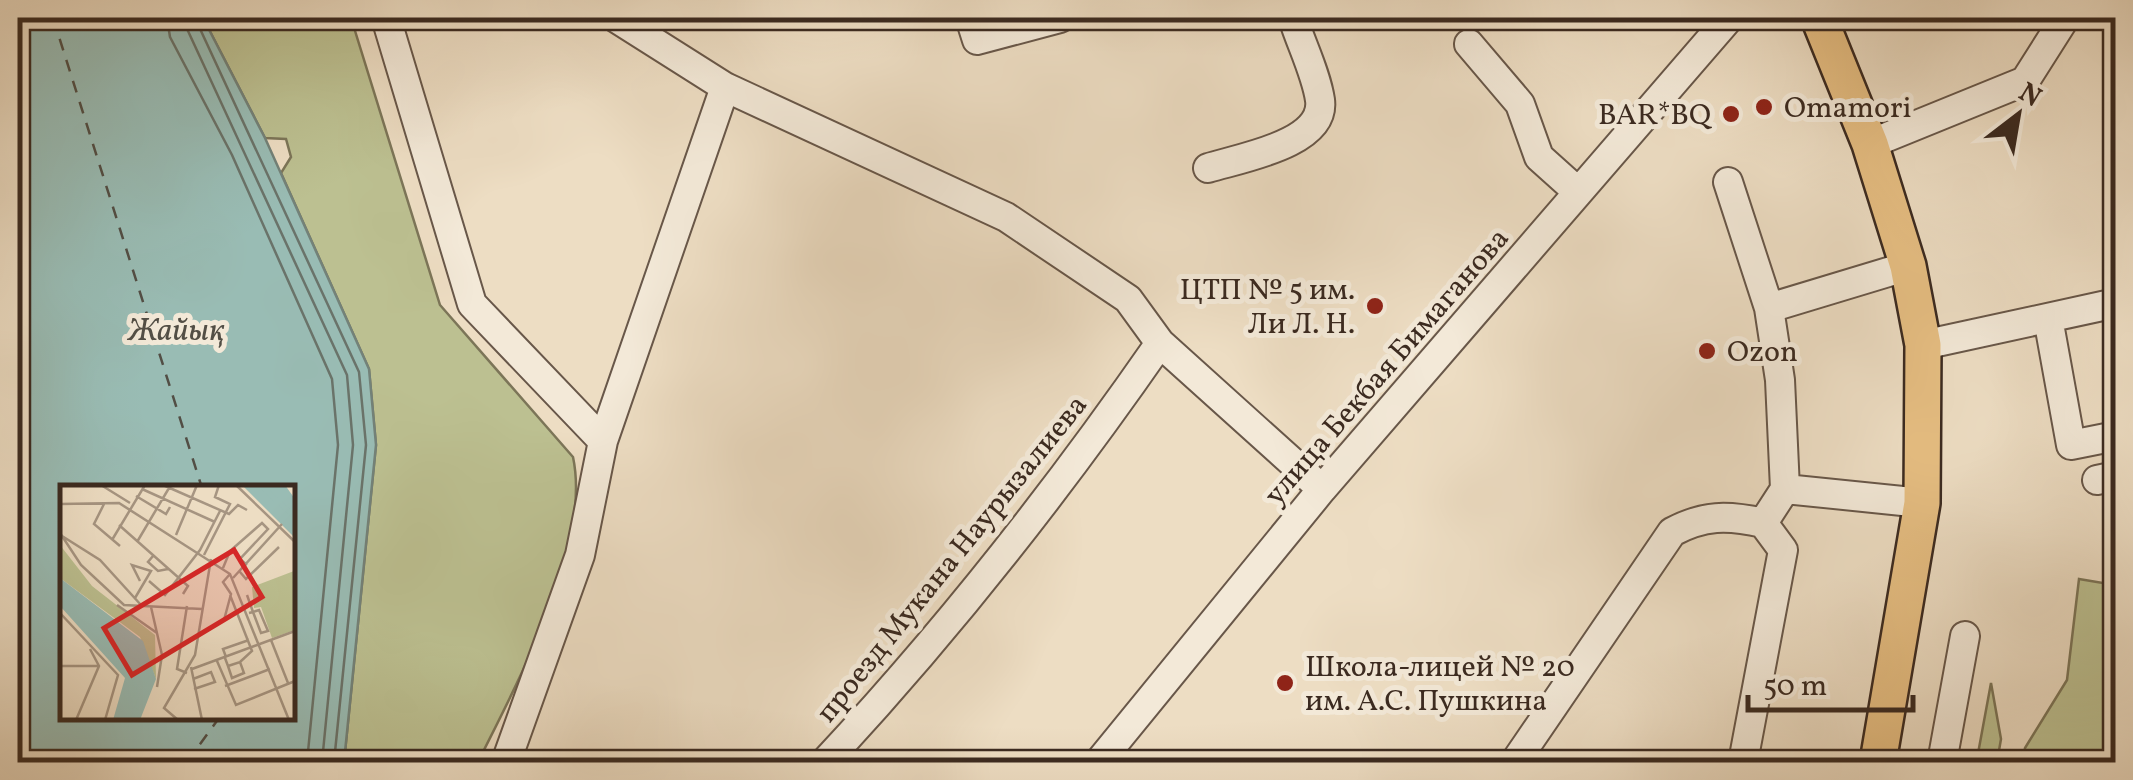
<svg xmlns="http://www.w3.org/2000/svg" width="2133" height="780" viewBox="0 0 2133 780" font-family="Vollkorn,serif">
	<rect width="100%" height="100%" fill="#edddc3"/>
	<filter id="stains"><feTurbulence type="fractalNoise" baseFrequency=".002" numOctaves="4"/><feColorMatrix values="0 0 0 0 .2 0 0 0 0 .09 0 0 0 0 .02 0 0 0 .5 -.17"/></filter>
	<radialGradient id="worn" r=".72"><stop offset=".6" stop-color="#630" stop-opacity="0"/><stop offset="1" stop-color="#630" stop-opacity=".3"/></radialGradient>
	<!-- green -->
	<path fill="#bcc091" stroke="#7c7558" stroke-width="2.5" d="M203,18H351L440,305L573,457C592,546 517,683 478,762H344L376,445L369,369L281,173L291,157L286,139L265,138Z
		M2079,579L2115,585V762H2023L2025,748L2067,680Z
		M1991,683L2001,739L1997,762L1977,759Z"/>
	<!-- water -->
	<path fill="#99bcb4" stroke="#738279" stroke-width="2.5" fill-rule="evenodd" d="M18,18H203L265,138L369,369L376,445L344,762H18ZM62,488H292V718H62Z"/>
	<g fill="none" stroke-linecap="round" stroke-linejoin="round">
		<!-- shore -->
		<path stroke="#6a736a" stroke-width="2.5" d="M167,18L170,37L232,155L332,379L338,445L307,762
			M182,18L347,375L353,445L322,762
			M195,18L359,372L366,445L334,762"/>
		<!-- ferry -->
		<path stroke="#524e45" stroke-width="2.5" stroke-dasharray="12 10" stroke-linecap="butt" d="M53,18L202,488
			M187,762L219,718"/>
		<defs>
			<path id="minor" d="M386,18L472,304L603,441
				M616,18L725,87L1006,217L1128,299L1160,343L1322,489
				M970,18L977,40L1060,18
				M1469,44L1520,104L1539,157L1578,192
				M1870,144L2025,81L2065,18
				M1208,168C1240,158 1326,144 1320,100C1316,73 1301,44 1293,18
				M1728,182L1769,308
				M2048,318L2071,445L2116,436
				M1923,345L2116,303
				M2097,480L2116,476
				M1785,489L1922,503
				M506,762L580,555L603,441L725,87
				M825,762C947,631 1058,490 1160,343
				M1099,762L1322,489L1729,18
				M1515,762L1672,532C1704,515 1727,515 1763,523L1785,489L1780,380L1769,308L1908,266
				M1743,762L1783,550L1763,523
				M1942,762L1965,636"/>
			<path id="major" d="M1819,18L1870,144L1908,266L1923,345L1922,503L1878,762"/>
		</defs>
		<!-- minor casing -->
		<use href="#minor" stroke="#685749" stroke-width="32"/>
		<!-- major casing -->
		<use href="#major" stroke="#3b2a20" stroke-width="40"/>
		<!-- minor -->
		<use href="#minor" stroke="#f3e9d8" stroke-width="28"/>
		<!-- major -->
		<use href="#major" stroke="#e6be82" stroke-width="35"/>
	</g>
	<!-- markers -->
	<g fill="#8f2418" stroke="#f3e9d8" stroke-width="4">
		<circle cx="1764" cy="107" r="10"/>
		<circle cx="1731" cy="114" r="10"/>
		<circle cx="1375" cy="306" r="10"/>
		<circle cx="1707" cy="351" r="10"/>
		<circle cx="1285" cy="683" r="10"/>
	</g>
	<g text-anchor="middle" stroke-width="10" stroke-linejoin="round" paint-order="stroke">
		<!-- poi labels -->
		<g font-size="30" fill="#3b2a20" stroke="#f3e9d8" text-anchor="start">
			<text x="1784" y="117">Omamori</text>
			<text x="1711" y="124" text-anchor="end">BAR*BQ</text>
			<text x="1355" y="299" text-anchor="end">ЦТП № 5 им.<tspan x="1355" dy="34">Ли Л. Н.</tspan></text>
			<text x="1727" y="361">Ozon</text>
			<text x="1305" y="676">Школа-лицей № 20<tspan x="1305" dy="34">им. А.С. Пушкина</tspan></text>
		</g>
		<!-- street labels -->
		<g font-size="30" fill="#3b2a20" stroke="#f3e9d8">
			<text transform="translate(1386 366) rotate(-49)" y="10">улица Бекбая Бимаганова</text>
			<text transform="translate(951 558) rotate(-51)" y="10">проезд Мукана Наурызалиева</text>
		</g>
		<!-- water labels -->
		<g font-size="32" font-style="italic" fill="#524e45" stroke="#f3e9d8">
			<text x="176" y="340">Жайық</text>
		</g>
	</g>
	<!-- overview -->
	<g transform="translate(60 485)">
		<rect width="235" height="235" fill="#edddc3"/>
		<path d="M0,60L32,101L95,150L96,194L80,152L0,93ZM234,86L235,145L212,153L201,122L194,123L192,102Z" fill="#bcc091"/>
		<path d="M182,0H225L235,14V53ZM0,93L83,156L96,194L80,235H53L65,193L0,121Z" fill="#99bcb4"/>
		<path fill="none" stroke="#99bcb4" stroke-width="5" d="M200,0L235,32M0,100L82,173V196L67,235"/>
		<path fill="none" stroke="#a69582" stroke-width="2.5" d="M41,0L70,18M103,0L169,29L178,20L187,25M176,0L235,57M82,4L155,37M76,11L106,29L110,22M0,19L59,18L170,89L229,235M44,19L34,39L60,61M59,40L128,101L123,109M0,48L21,80L64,120L142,124M116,50L137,0M2,51L40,75L81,120M52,55L85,0M77,57L109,3M144,70L170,19L155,12L159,0M93,71L88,77L98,86L108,84M163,83L170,66L202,38L208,44L180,74L187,80M180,87L186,94L219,62M173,93L222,39M89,96L105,110L140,65L160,26M170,110L192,166L180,177M187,110L193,127L201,148L208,146L199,125L193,127L189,128M75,113L91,86L72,80L80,96M57,120L97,148M127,121L117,184L127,188M91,122L102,170L97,202M0,128L58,190L45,235M164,135L171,109L163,97L170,89M211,155L228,198M166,172L163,164L189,155M165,173L168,181L172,193L184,188L180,177L168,181M157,176L176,220L235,196M0,181H39M131,182L142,235M132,184L235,146M133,194L151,187L155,197L134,204M165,201L210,184M16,235L39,181L30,164M118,235L104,223L135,170L151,74"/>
		<path fill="#d62828" fill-opacity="0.15" stroke="#d62828" stroke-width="5" d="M174,65L202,112L72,190L44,143Z"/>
		<rect width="235" height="235" fill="none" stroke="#3b2a20" stroke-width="5"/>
	</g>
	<!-- margin -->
	<rect width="2133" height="780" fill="none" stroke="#edddc3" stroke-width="60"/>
	<rect x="20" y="20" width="2093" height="740" fill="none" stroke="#3b2a20" stroke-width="5"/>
	<rect x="30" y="30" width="2073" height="720" fill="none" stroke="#3b2a20" stroke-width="2.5"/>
	<!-- north arrow -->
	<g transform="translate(2018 115) rotate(31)" stroke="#f3e9d8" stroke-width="8" paint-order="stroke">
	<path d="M0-8L18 38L0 25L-18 38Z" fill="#3b2a20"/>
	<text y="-15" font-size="28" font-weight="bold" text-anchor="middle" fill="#3b2a20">N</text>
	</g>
	<!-- scale -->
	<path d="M1748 695v15h165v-15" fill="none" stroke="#3b2a20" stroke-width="5"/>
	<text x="1763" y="695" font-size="30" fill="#3b2a20" stroke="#f3e9d8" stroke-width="8" paint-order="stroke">50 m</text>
	<rect width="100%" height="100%" filter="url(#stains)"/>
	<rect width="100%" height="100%" fill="url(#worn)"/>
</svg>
